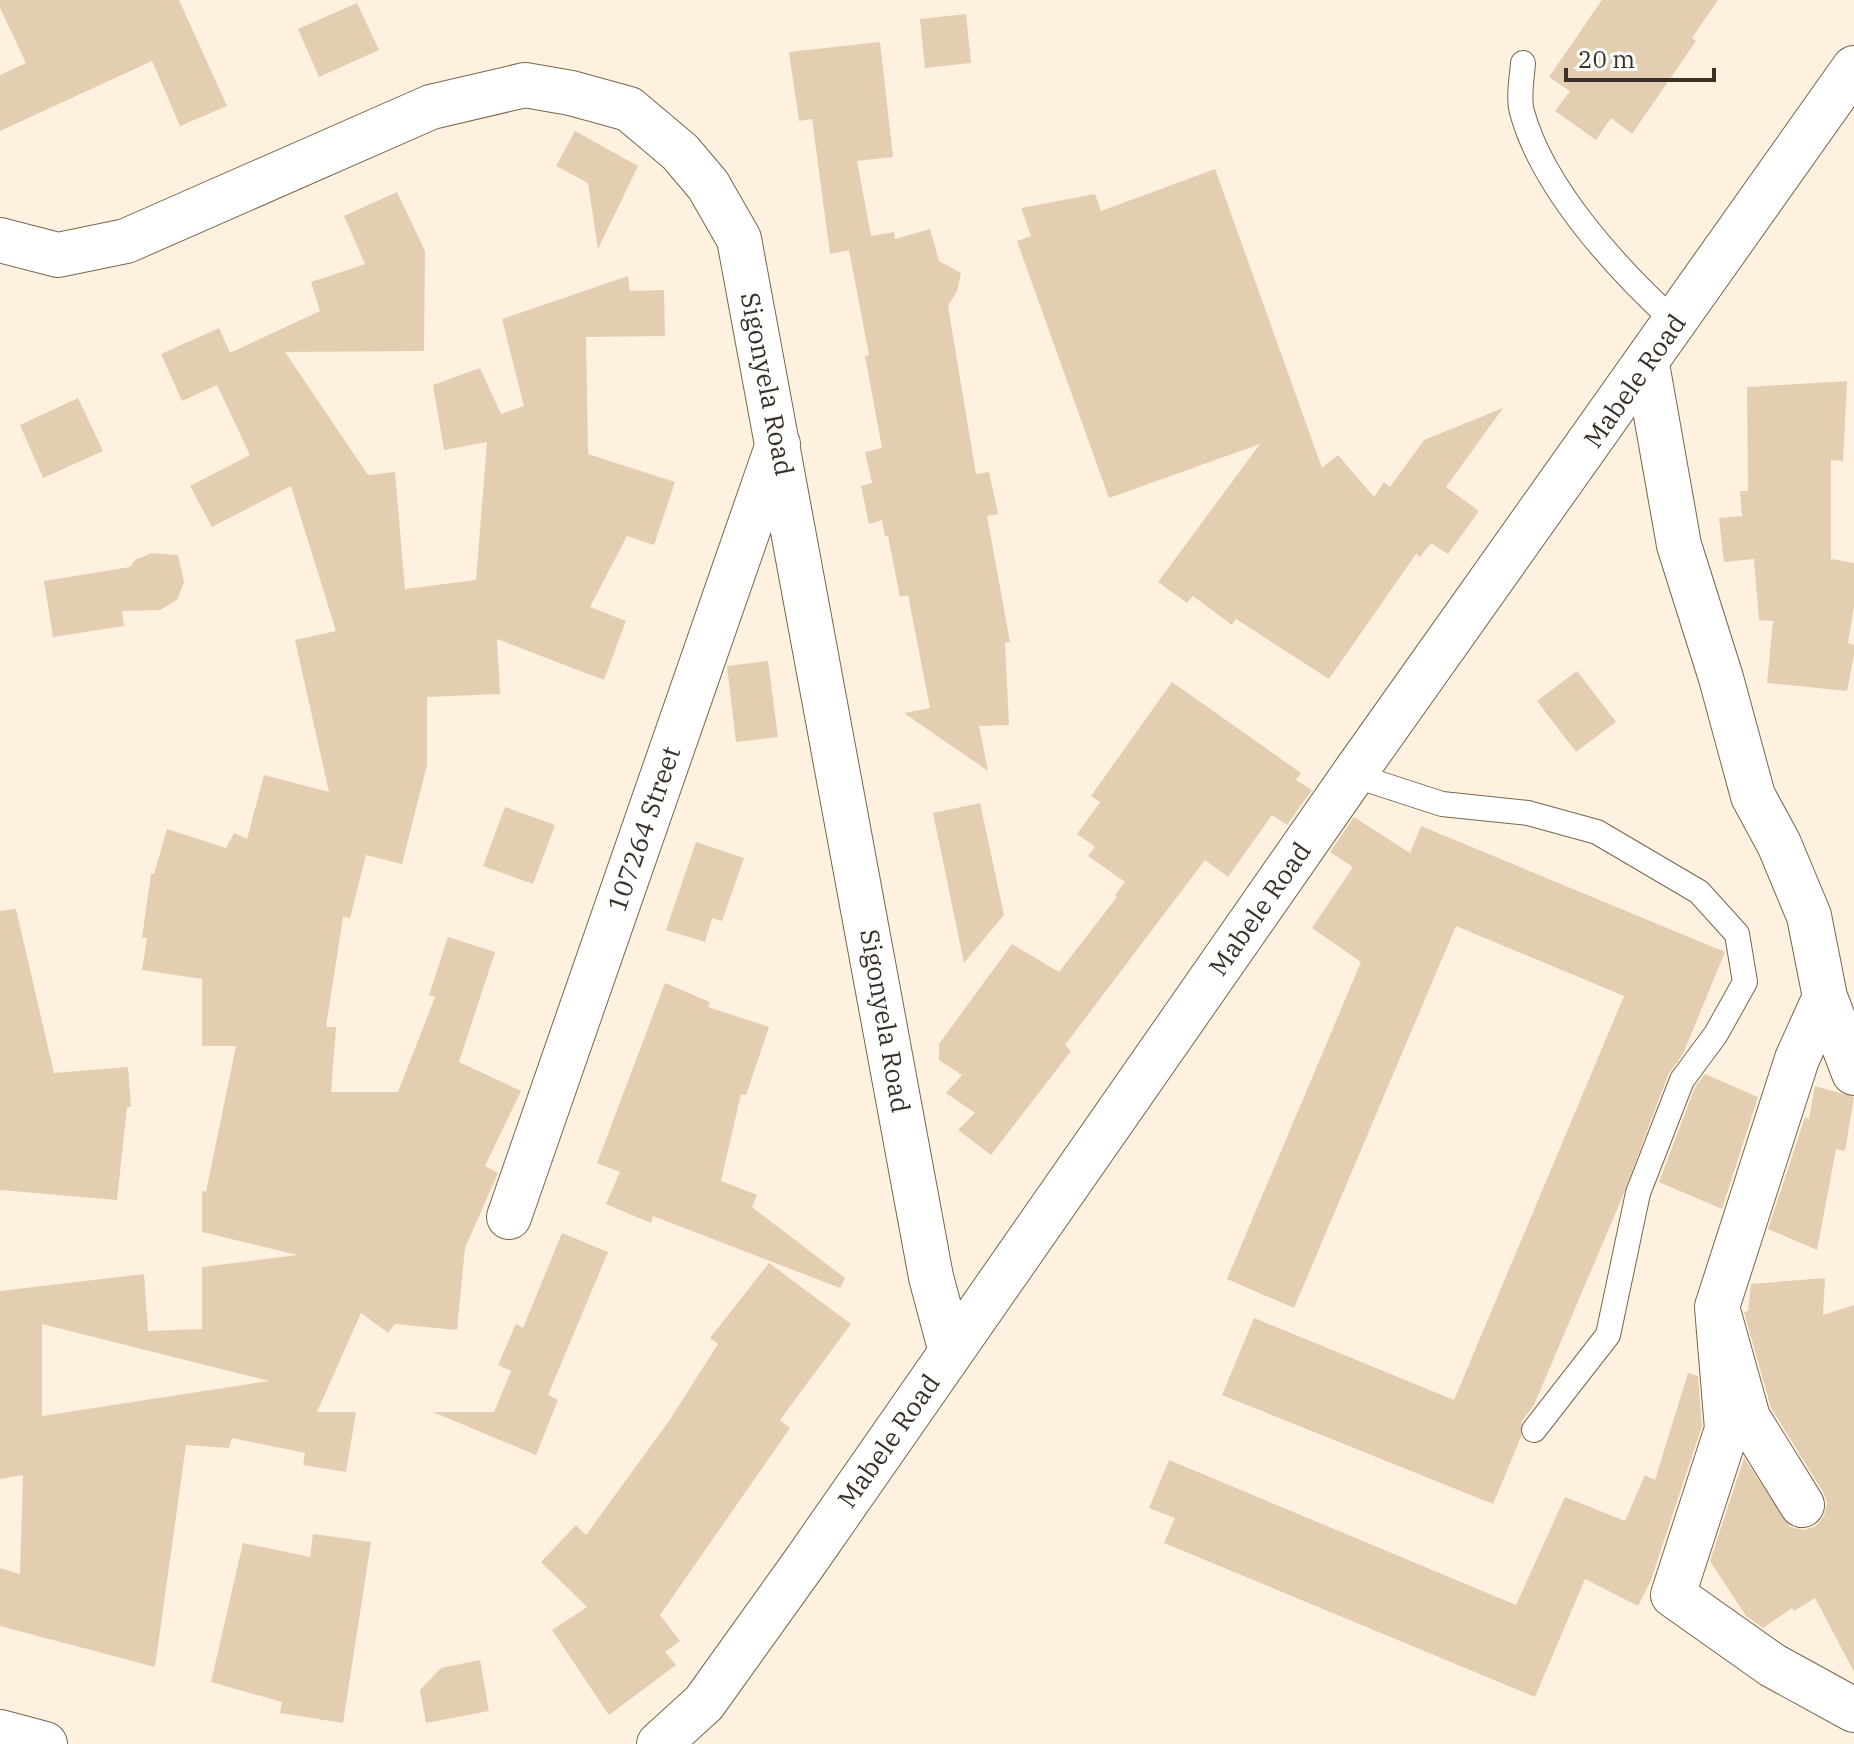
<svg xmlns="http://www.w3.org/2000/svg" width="1854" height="1744" viewBox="0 0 1854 1744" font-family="'IBM Plex Serif',serif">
	<rect width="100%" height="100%" fill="#fef1df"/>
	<!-- building -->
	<path fill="#e4ceb2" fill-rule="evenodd" d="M0,0H179L227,106L180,126L152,61L0,131V75L26,63L0,8Z
		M1602,0H1718L1692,38L1696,41L1632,134L1611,118L1596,140L1555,111L1570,91L1549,77Z
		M357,3L379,50L319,77L298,29Z
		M966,14L971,63L925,68L920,19Z
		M880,42L893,157L857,161L871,236L894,232L895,239L930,229L939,261L961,273L957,291L948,306L976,474L989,472L998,514L987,516L1010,642L1005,643L1009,725L979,726L988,771L904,713L930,708L908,595L900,597L888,536H885L882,520L869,524L861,486L872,483L865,452L882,448L865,356L869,355L849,250L830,254L812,119L799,121L789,52Z
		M575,131L638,166L598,249L588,183L556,166Z
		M1215,169L1322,468L1338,455L1374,497L1384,482L1390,487L1424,440L1503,408L1446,487L1479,511L1448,554L1431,543L1420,557L1416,554L1329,679L1236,619L1232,625L1193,596L1187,603L1158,582L1260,444L1109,498L1017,241L1031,236L1021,208L1095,194L1101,211Z
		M397,192L425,251L424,351L285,352L368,475L395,472L405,589L476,580L487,442L444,450L433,385L480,368L501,414L524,406L502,319L628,276L630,291L664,290L665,336L586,337L588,454L675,482L654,545L627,536L590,607L626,621L604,680L497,639L500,694L427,697V765L402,864L366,855L350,918L343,917L326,1027H336L331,1092H398L435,997L429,995L448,937L495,952L459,1062L521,1091L485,1166L498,1173L465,1248L457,1330L395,1324L388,1333L361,1313L317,1412H356L346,1472L303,1465L305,1453L232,1438L229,1448L186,1445L155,1667L0,1626V1568L20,1574L23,1475L0,1479V1291L144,1274L148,1331L202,1329V1267L298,1255L202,1232V1191L206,1192L236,1046H202V979L142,970L147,938H142L151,874H154L167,829L226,848L234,833L247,839L264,775L329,792L295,640L336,631L291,486L212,527L190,486L250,455L217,385L182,401L161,354L219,328L230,353L320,311L311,282L365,264L344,216ZM42,1324L118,1343L269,1381L42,1416Z
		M1847,381L1843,461L1831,460V559L1854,563V606L1848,643L1854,645V654L1847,691L1767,683L1773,621L1759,620L1754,559L1724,562L1719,518L1742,516L1740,491H1748L1747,387Z
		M78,398L103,451L43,478L20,425Z
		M152,553L178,555L184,582L177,600L160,610L122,611L124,626L53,637L44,581L130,567L135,560Z
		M768,661L778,737L736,742L727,666Z
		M1577,671L1616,722L1576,752L1537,701Z
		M1172,682L1301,773L1296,780L1312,790L1287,825L1272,815L1228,877L1205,860L1065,1045L1071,1051L991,1155L958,1130L975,1113L946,1093L962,1075L939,1060V1044L1012,944L1059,972L1117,897L1115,895L1125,882L1088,856L1095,847L1077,834L1100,802L1091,796Z
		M980,803L1004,915L964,963L933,813Z
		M505,807L555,825L533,884L483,866Z
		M1354,817L1410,853L1421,826L1725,952L1683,1054L1668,1075L1622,1198L1534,1405L1522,1421L1521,1437L1493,1504L1222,1395L1254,1318L1454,1400L1624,996L1456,926L1294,1308L1227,1279L1361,962L1312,928L1353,867L1330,852Z
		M696,842L744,858L722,921L712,918L705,942L666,930Z
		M16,909L54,1073L128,1067L131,1107H127L117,1200L0,1190V911Z
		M665,983L710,1002L708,1007L769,1027L746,1095L741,1094L721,1181L757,1195L752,1207L845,1278L840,1288L653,1216L651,1223L606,1204L620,1172L597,1163Z
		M1705,1074L1758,1097L1722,1209L1659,1182L1695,1087Z
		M1815,1086L1854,1097L1845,1151L1836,1149L1817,1250L1768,1229L1805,1117L1809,1119Z
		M562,1233L608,1252L548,1395L558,1400L536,1455L433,1412H494L511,1371L498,1365L516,1324L523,1328Z
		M769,1263L851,1324L780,1420L790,1428L660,1615L680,1641L665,1652L676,1665L609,1715L552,1630L587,1607L541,1562L576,1525L586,1535L669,1421L718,1344L710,1338Z
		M1825,1278L1823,1315L1854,1305V1672L1815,1598L1794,1611L1792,1608L1763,1628L1746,1616L1710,1561L1744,1458L1790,1527L1804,1530L1816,1526L1824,1516L1827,1503L1823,1492L1771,1408L1744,1312L1748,1311L1751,1284Z
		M1688,1373L1698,1376L1702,1426L1651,1580L1638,1606L1585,1579L1535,1697L1164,1543L1175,1518L1149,1508L1169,1460L1516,1605L1565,1497L1625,1521L1645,1475L1655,1480Z
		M313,1534L371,1542L343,1723L280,1713L282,1702L211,1682L243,1543L310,1557Z
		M480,1660L489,1711L426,1723L420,1690L441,1668Z"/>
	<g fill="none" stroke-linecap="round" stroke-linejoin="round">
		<defs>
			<path id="service" d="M1523,63C1522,77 1518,98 1522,112C1543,189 1618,270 1676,323
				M1353,775L1442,804L1528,813L1597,832L1699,892L1737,934L1745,982L1716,1034L1682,1080L1638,1193L1608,1335L1534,1430"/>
			<path id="minor" d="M0,240L58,255L126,241L431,107L525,85L571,93L629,109L680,152L708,185L739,239L931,1277L951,1352
				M1647,364L1679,545L1721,678L1753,796L1779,844L1809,916L1825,997L1854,1073
				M509,1217L778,444
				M1717,1307L1797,1059L1825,997
				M1802,1505L1748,1418L1717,1307L1727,1429L1673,1595L1772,1665L1854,1710
				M0,1732L45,1744
				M659,1744L704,1703L805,1562L1353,775L1854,68"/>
		</defs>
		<!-- service casing -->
		<use href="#service" stroke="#79664c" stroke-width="26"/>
		<!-- minor casing -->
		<use href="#minor" stroke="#79664c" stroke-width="46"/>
		<!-- service -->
		<use href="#service" stroke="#fff" stroke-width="24"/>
		<!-- minor -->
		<use href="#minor" stroke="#fff" stroke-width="44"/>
	</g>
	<g text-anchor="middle" stroke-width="8" stroke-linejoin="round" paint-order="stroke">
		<!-- street labels -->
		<g font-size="26" fill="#393125" stroke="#fff">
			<text transform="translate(1635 381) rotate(-55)" y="9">Mabele Road</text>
			<text transform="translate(767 384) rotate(79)" y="9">Sigonyela Road</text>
			<text transform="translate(644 829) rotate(-71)" y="9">107264 Street</text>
			<text transform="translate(1260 909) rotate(-55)" y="9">Mabele Road</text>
			<text transform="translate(885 1021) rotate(80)" y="9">Sigonyela Road</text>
			<text transform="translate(889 1441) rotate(-55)" y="9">Mabele Road</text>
		</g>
	</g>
	<!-- scale -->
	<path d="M1566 68v12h148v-12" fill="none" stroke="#393125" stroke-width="4"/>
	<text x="1578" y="68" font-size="24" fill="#393125" stroke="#ffffff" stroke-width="6" paint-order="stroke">20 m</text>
</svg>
